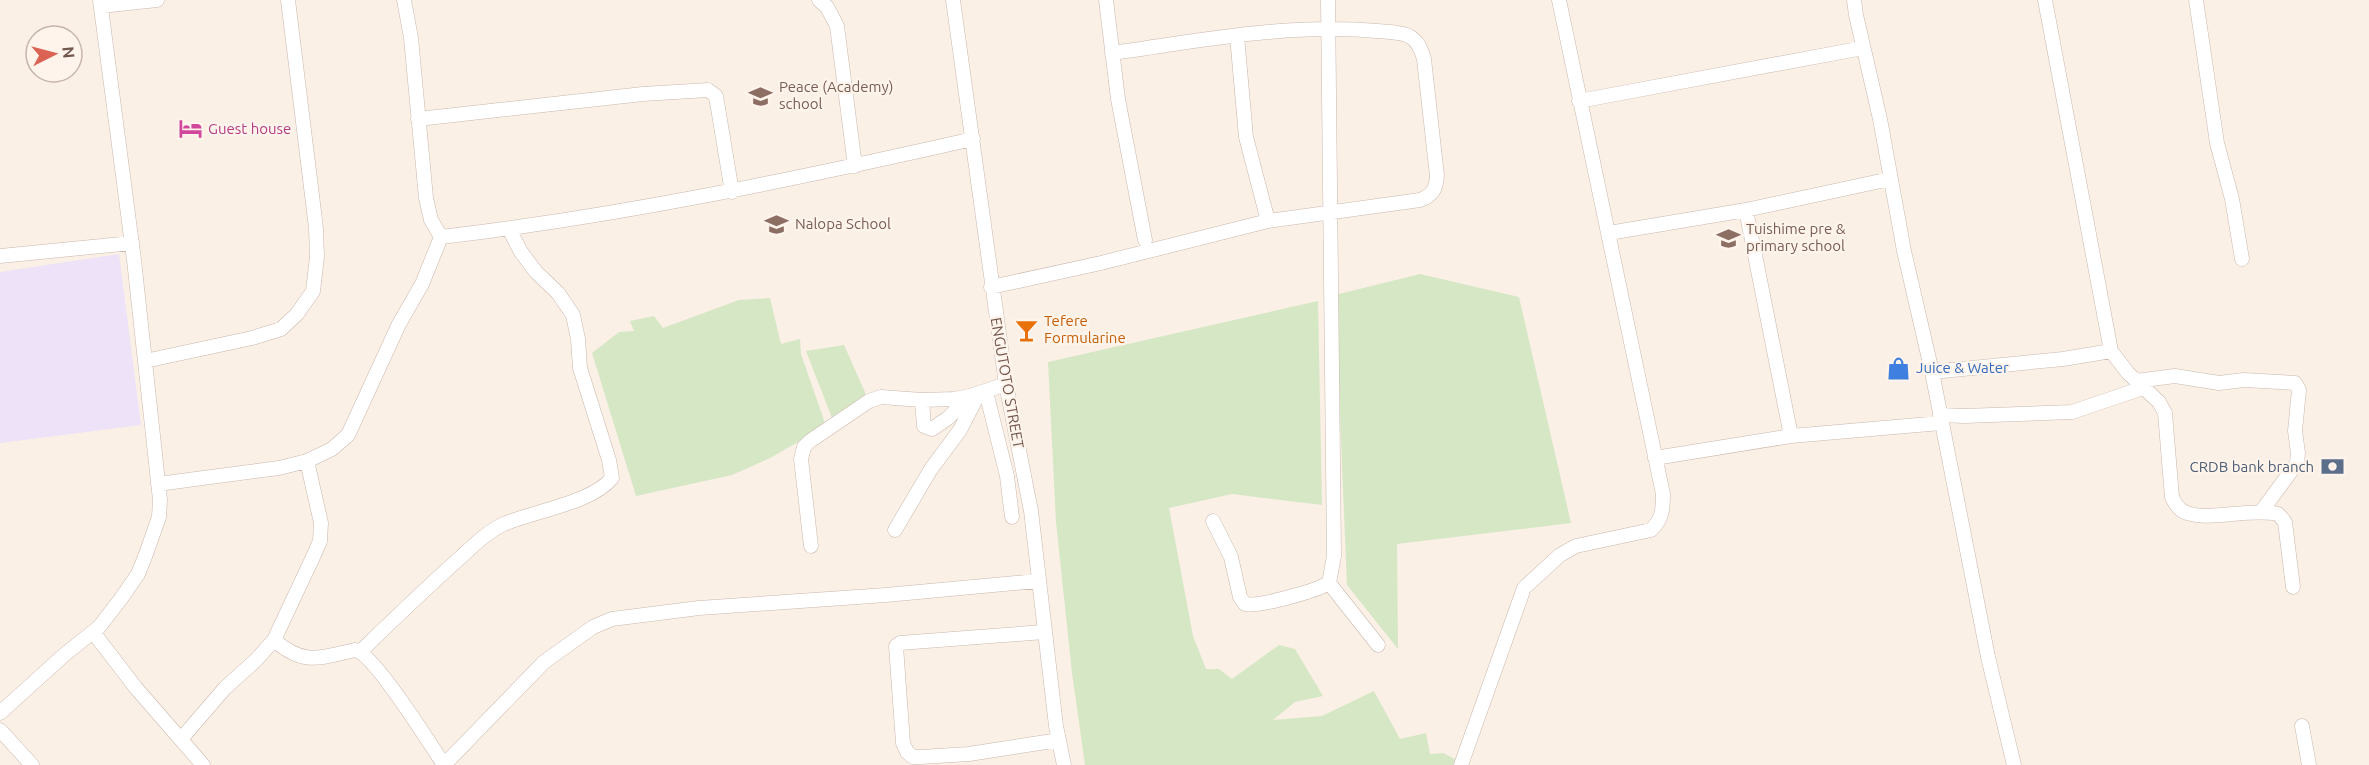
<svg xmlns="http://www.w3.org/2000/svg" width="2369" height="765" viewBox="0 0 2369 765" font-family="Ubuntu,sans-serif">
	<rect width="100%" height="100%" fill="#faf0e6"/>
	<!-- education -->
	<path fill="#ede2f7" d="M119,254L141,425L0,443V272Z"/>
	<!-- green -->
	<path fill="#d6e7c5" d="M1420,274L1519,297L1571,523L1397,544L1398,649L1347,585L1335,295Z
		M770,298L781,344L800,339L801,354L826,426L770,458L732,475L636,496L592,353L619,332L634,331L630,321L654,316L663,328L739,300Z
		M1318,301L1322,505L1232,494L1169,508L1193,636L1206,669H1219L1232,679L1279,645L1295,649L1323,696L1295,702L1273,720L1322,716L1374,691L1400,739L1426,733L1430,754L1443,753L1455,759L1453,765H1085L1072,673L1056,522L1048,362Z
		M844,345L868,399L834,423L806,351Z"/>
	<g fill="none" stroke-linecap="round" stroke-linejoin="round">
		<defs>
			<path id="minor" d="M404,0L411,38L426,198L431,220L441,237
				M819,0L827,7L837,26L855,166
				M953,0L1006,384L1031,511L1056,726L1064,765
				M1106,0L1118,99L1145,240
				M1854,0L1856,15L1880,119L1904,251L1932,372L1988,657L2014,765
				M2045,0L2111,351L2128,373L2159,402L2165,413L2172,497C2175,504 2180,511 2187,513C2210,521 2250,508 2278,514L2285,522L2293,587
				M2196,0L2217,143L2232,199L2242,259
				M101,6L157,0
				M1237,36L1246,137L1268,221
				M1579,101L1863,48
				M418,119L643,94L708,90L716,96L732,192
				M1746,210L1791,436
				M1609,233L1746,210L1890,179
				M0,256L132,243
				M991,287L1101,263L1268,221L1420,200C1433,195 1436,189 1437,176L1424,59C1421,49 1418,41 1409,36C1400,32 1387,32 1377,31C1289,23 1199,41 1112,53
				M145,361L252,338L281,329L297,314L313,291L317,257L316,228L288,0
				M1932,372L2063,359L2111,351
				M2136,381L2175,376L2219,383L2244,380L2295,383L2299,390L2295,431L2298,453L2297,463L2261,512
				M986,392L1007,476L1012,517
				M922,400L924,426L932,429L948,418L970,396
				M1940,415L1964,416L2072,412L2143,388
				M1655,458L1791,436L1941,423
				M158,484L279,468L307,461L332,449L348,435L399,324L422,284L441,237C620,216 796,179 973,139
				M1213,521L1231,557L1240,597L1245,604C1259,607 1316,591 1329,583L1334,556L1328,0
				M895,530L931,469L960,430L979,393
				M811,546L801,459L804,447L810,441L869,401L881,397L922,400L954,399L970,396L1006,384
				M1329,583L1378,645
				M93,632L136,688L203,765
				M1044,632L900,643L896,646L903,743L907,752L913,757H921L969,754L1059,740
				M274,640C304,666 319,658 355,650C373,653 431,745 444,765
				M361,651C394,619 427,587 461,557C474,545 488,531 504,524C534,511 592,503 612,478L609,460L580,368L578,339L573,315L558,293L536,272L521,252L509,229
				M0,713L64,655L99,627L120,600L138,574L146,554L159,517L160,500L134,260L100,0
				M2302,726L2309,765
				M0,730L32,765
				M181,739L225,688L256,660L274,640L313,557L320,541L321,523L307,461
				M444,765L544,662L593,627L612,619L699,608L886,595L1038,581
				M1461,765L1524,588L1560,555L1576,546L1651,530C1662,520 1663,509 1663,494L1559,0"/>
		</defs>
		<!-- minor casing -->
		<use href="#minor" stroke="#cbb7ad" stroke-width="15"/>
		<!-- minor -->
		<use href="#minor" stroke="#fff" stroke-width="14"/>
	</g>
	<!-- icons -->
	<defs>
		<symbol id="school-bare" viewBox="-9 -9 18 18"><path d="M0-5L7-2L0 1L-7-2ZM-4 1L0 2.5L4 1V4Q0 6-4 4Z" fill="#8d6e63" stroke="#fef4eb" stroke-width="2.5" paint-order="stroke"/></symbol>
		<symbol id="hotel-bare" viewBox="-9 -9 18 18"><path d="M-6-4.5h1.5V1H6V5H4.5V3h-9V5H-6ZM-4 0a1.8 1.8 0 1 1 3.6 0ZM.5 0V-2.5h3Q6-2.5 6 0Z" fill="#d1479c" stroke="#fef4eb" stroke-width="2.5" paint-order="stroke"/></symbol>
		<symbol id="bar-bare" viewBox="-9 -9 18 18"><path d="M-6-5H6L.8 .8V4.5H3.5V6h-7V4.5H-.8V.8Z" fill="#e8710a" stroke="#fef4eb" stroke-width="2.5" paint-order="stroke"/></symbol>
		<symbol id="shop-bare" viewBox="-9 -9 18 18"><path d="M-5-2.5h2.3a2.7 3.5 0 0 1 5.4 0H5L5.5 6h-11ZM-1.5-2.5h3a1.5 2.3 0 0 0-3 0Z" fill="#3f7fe0" stroke="#fef4eb" stroke-width="2.5" paint-order="stroke"/></symbol>
		<symbol id="bank-bare" viewBox="-9 -9 18 18"><path d="M-6-4H6V4H-6ZM0-2.3a2.3 2.3 0 1 0 0 4.6a2.3 2.3 0 1 0 0-4.6Z" fill="#5c6f8a" stroke="#fef4eb" stroke-width="2.5" paint-order="stroke"/></symbol>
	</defs>
	<g fill-rule="evenodd">
		<use href="#school-bare" x="744" y="80" width="33" height="33"/>
		<use href="#hotel-bare" x="174" y="112" width="33" height="33"/>
		<use href="#school-bare" x="760" y="208" width="33" height="33"/>
		<use href="#school-bare" x="1712" y="222" width="33" height="33"/>
		<use href="#bar-bare" x="1010" y="314" width="33" height="33"/>
		<use href="#shop-bare" x="1882" y="352" width="33" height="33"/>
		<use href="#bank-bare" x="2316" y="450" width="33" height="33"/>
	</g>
	<g text-anchor="middle" stroke-width="4.5" stroke-linejoin="round" paint-order="stroke">
		<!-- education labels -->
		<g font-size="15" fill="#785e54" stroke="#fef4eb" text-anchor="start">
			<text x="779" y="92">Peace (Academy)<tspan x="779" dy="17">school</tspan></text>
			<text x="795" y="229">Nalopa School</text>
			<text x="1746" y="234">Tuishime pre &amp;<tspan x="1746" dy="17">primary school</tspan></text>
		</g>
		<!-- hotel labels -->
		<g font-size="15" fill="#b23c85" stroke="#fef4eb" text-anchor="start">
			<text x="208" y="134">Guest house</text>
		</g>
		<!-- food labels -->
		<g font-size="15" fill="#c56008" stroke="#fef4eb" text-anchor="start">
			<text x="1044" y="326">Tefere<tspan x="1044" dy="17">Formularine</tspan></text>
		</g>
		<!-- shop labels -->
		<g font-size="15" fill="#366cbe" stroke="#fef4eb" text-anchor="start">
			<text x="1916" y="373">Juice &amp; Water</text>
		</g>
		<!-- street labels -->
		<g font-size="15" fill="#71564d" stroke="#fef4eb">
			<text transform="translate(1007 383) rotate(80)" y="5">ENGUTOTO STREET</text>
		</g>
		<!-- service labels -->
		<g font-size="15" fill="#4e5e75" stroke="#fef4eb" text-anchor="end">
			<text x="2314" y="472">CRDB bank branch</text>
		</g>
	</g>
	<!-- north arrow -->
	<g transform="translate(54 54) rotate(84)"><circle r="28" fill="#fef4eb" stroke="#c6b5ac" stroke-width="1.5"/>
	<path d="M0-4.5L10 22L0 15L-10 22Z" fill="#db6354"/>
	<text y="-9" font-size="16" font-weight="bold" text-anchor="middle" fill="#71564d">N</text>
	</g>
</svg>
